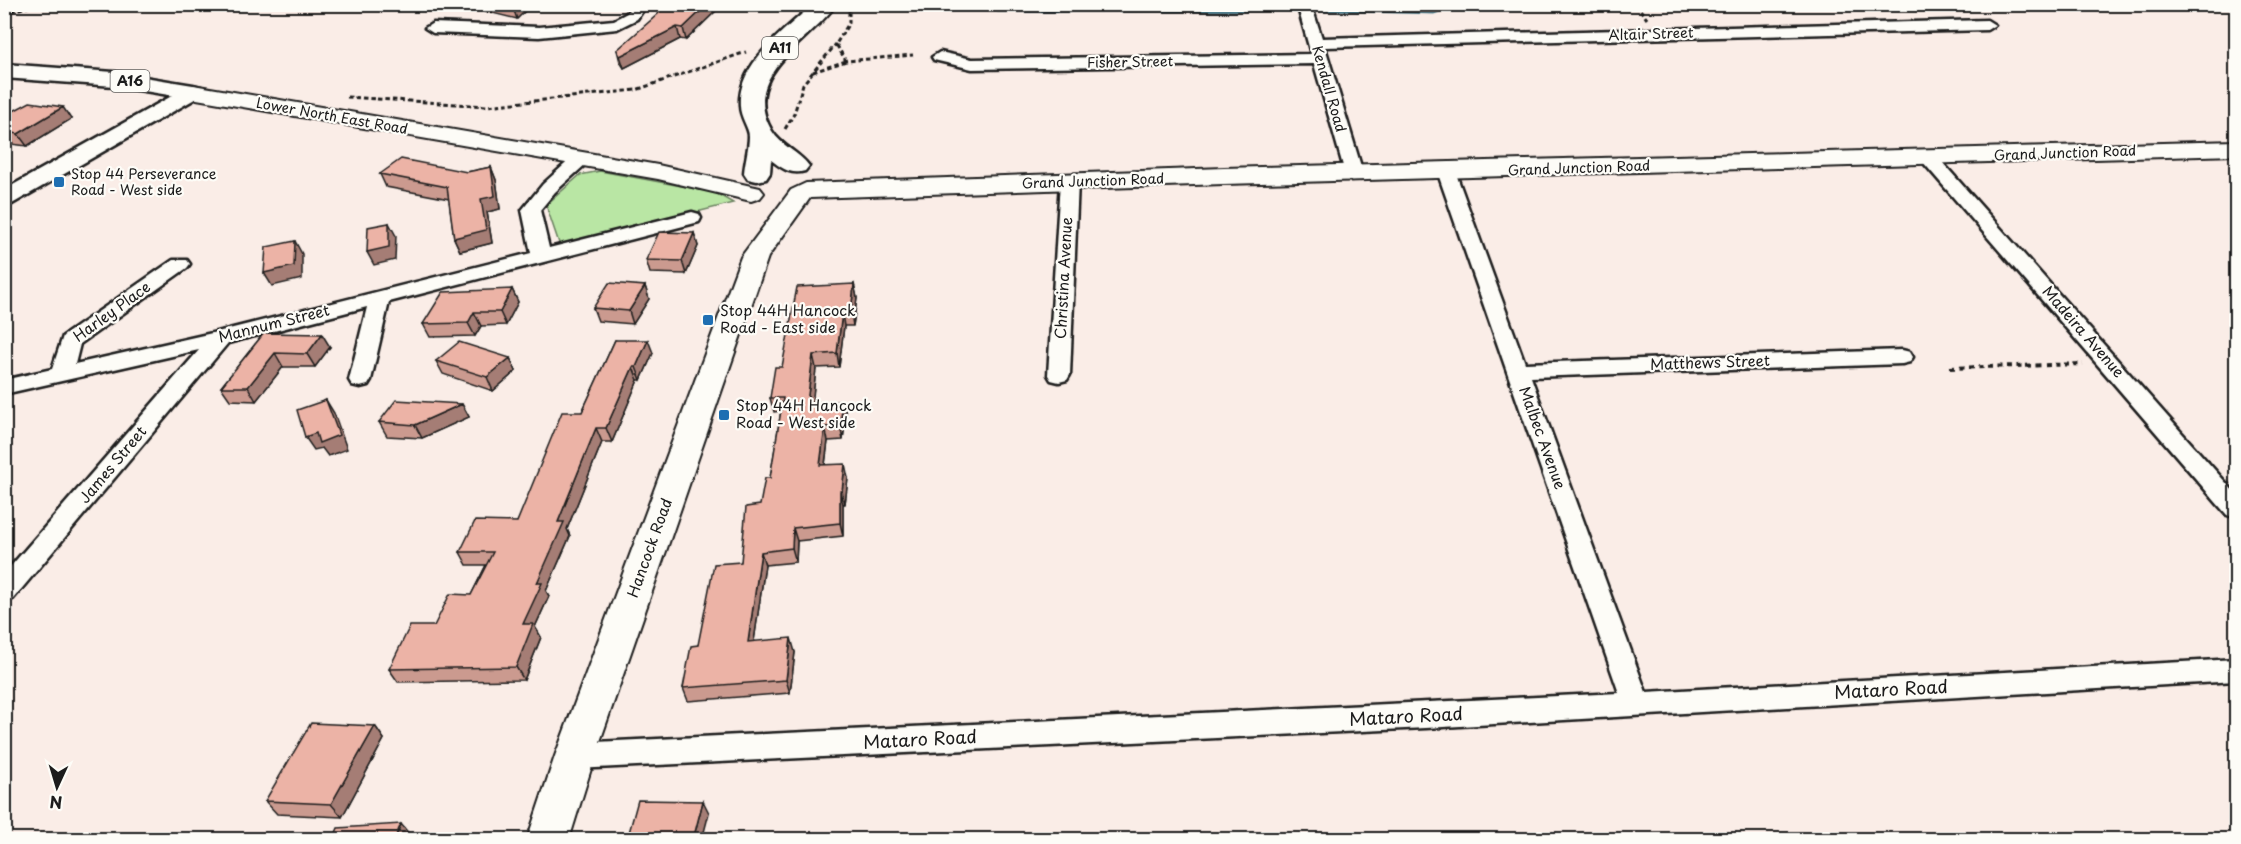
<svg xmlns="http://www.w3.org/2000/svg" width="2241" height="844" viewBox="0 0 2241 844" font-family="'Playpen Sans',sans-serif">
	<rect width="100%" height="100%" fill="#faede7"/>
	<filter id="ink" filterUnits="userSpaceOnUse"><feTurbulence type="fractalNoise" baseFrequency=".0167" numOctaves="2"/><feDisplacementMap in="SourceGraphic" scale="12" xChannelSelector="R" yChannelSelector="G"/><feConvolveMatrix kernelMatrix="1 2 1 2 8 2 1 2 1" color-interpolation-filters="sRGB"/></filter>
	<g filter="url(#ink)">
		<!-- green -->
		<path fill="#b9e6a4" stroke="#6a8160" stroke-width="1.5" d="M600,171L714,192L733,203L560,246L546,205L580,175Z"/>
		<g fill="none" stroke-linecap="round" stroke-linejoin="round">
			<!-- stream -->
			<path stroke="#55818f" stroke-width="5" d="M986,4L998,10L1336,9L1434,12L1456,4"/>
			<defs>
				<path id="minor" d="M632,4H647L637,19L617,29L539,37L433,33L425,28L433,23L539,27L614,20L627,13Z
					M1297,4H1311L1322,38L1987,20L1995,25L1987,30L1325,47L1363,173L1360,177H1348L1345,173L1314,64L972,69L934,60L932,57L940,52L972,59L1311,54Z
					M1928,152L1934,153L2236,494V518L2227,515L1922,161L1919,157L1922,153Z
					M581,154L587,155L590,159L587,163L555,192L540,210L549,248L692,212L699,214L701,218L699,222L389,302L371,380L368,385L360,387L352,385L349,380L367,307L228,343L13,599L4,602V574L199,350L4,394V380L52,369L63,336L173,260H187L190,264L187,268L80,344L75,364L221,331L531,253L522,210L543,184L575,155Z
					M1446,166L1452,167L1455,171L1525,363L1902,350L1910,352L1913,357L1910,362L1902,364L1531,377L1646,692L2236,659V681L1426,728L575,769L565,765L561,756L565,747L575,743L1619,693L1437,171L1440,167Z
					M1069,176L1075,177L1078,181L1070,375L1067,380L1059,382L1051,380L1048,375L1060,181L1063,177Z"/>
				<path id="tertiary" d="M193,86L200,88L203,92L200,96L12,204L4,205V190L186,88Z"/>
				<path id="secondary" d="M193,85L658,165L760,188L764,193L760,198L751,201L658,179L185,97L182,92L185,87Z
					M2236,141V155L1224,184L810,198L768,257L595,756L569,840H527L555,756L741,257L791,190L806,183L1224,168Z"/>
				<path id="primary" d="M813,4H836C811,42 738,74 772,131C781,146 799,152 809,166L805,171C791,175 783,169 771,160L770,173L766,179L757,181L748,179L744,173C745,161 749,148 749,136C749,128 740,117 740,106C737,63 785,31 813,4Z
					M4,64L114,72L193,85L201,87L205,92L201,97L193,99L114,86L4,78Z"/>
			</defs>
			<!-- minor casing -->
			<use href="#minor" stroke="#1c1c1c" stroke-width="5"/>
			<!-- tertiary casing -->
			<use href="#tertiary" stroke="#1c1c1c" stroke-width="5"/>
			<!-- secondary casing -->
			<use href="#secondary" stroke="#1c1c1c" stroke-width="4"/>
			<!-- primary casing -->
			<use href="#primary" stroke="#1c1c1c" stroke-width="5"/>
			<!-- path-far1 -->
			<path stroke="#1c1c1c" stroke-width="3" stroke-dasharray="4.5 3" stroke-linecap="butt" d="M849,4V23L836,44L846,61L913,55
				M1636,4L1647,19
				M4,13L39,4
				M813,72L846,61
				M347,97L487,106L636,90L746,52
				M785,129L794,114L803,84L836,44"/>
			<!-- path -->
			<path stroke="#1c1c1c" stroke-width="4" stroke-dasharray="5 4.5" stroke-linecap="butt" d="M1950,368L2083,364"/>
			<!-- minor -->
			<use href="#minor" fill="#fdfcf7" fill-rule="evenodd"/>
			<!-- tertiary -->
			<use href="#tertiary" fill="#fdfcf7" fill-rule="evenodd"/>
			<!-- secondary -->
			<use href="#secondary" fill="#fdfcf7" fill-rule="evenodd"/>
			<!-- primary -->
			<use href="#primary" fill="#fdfcf7" fill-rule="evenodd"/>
		</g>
		<!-- wall -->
		<path fill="#cb9a8f" stroke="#1c1c1c" stroke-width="1.5" d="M475,4H532L517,19L476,9Z
			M723,4L686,40L680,39L624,68L620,62L617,50Z
			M4,116L71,119L27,146L4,143Z
			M491,167L496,180L500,209L487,212L492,243L460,251L454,238L449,199L386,187L380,174L467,172Z
			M694,233L698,246L686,274L650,273L646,260Z
			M854,284L857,298L853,326H844L839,367L816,368L812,403L846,414L843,440L828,441L825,465L848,478L845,504H843V536L797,541L796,562L765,565L754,641L795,652L790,693L688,701L683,688L698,645L741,562L770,478L781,411L774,412L770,398L782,367Z
			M645,286L649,299L633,324L598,321L593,308Z
			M512,289L518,302L506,325L481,326L475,336L430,337L423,324Z
			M264,333L330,347L315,367H283L256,401L230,400L221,387Z
			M615,340L653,353L641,380H638L612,442H602L567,529L570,536L546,591L549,596L535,627L541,637L524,680L398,682L389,669L434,626L471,595L486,565H467L460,552L517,522L582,412Z
			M510,358L516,371L493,391L443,374L436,361Z
			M462,404L469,417L422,438L387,436L379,422Z
			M375,726L384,739L342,817L277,814L265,801Z"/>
		<!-- shaded-wall -->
		<path fill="#a57d74" stroke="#1c1c1c" stroke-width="1.5" d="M516,4H532L517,19L513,8Z
			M708,4H723L686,40L683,28Z
			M677,27L680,39L624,68L620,56Z
			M63,107L71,119L27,146L18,134Z
			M491,167L496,180L500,209L487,212L492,243L460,251L454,238L481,199Z
			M389,223L396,236L395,260L374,265L367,252Z
			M694,233L698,246L686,274L682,261Z
			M295,241L302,254V279L272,286L264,273Z
			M854,284L857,298L853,326L851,313Z
			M645,286L649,299L633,324L629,311Z
			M512,289L518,302L506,325L500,312Z
			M474,312L481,326L475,336L468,323Z
			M842,313L844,326L839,367L837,353Z
			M322,334L330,347L315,367L307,354Z
			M648,340L653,353L641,380L636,367Z
			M275,353L283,367L256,401L248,387Z
			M813,355L816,368L811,416L807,403Z
			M510,358L516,371L493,391L487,377Z
			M633,367L638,380L612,442L606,428Z
			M326,400L334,413L347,449L328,456L322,448L314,450L305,437Z
			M843,401L846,414L843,440L840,426Z
			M462,404L469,417L422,438L415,425Z
			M825,427L828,441L823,479L820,465Z
			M596,428L602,442L567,529L570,536L546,591L549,596L535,627L541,637L524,680L516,667L523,624L558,522Z
			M845,464L848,478L845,504L842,491Z
			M840,491L843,504V536L840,523Z
			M793,528L797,541L796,562L792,548Z
			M761,552L765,565L752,655L748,642Z
			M791,638L795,652L790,693L786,680Z
			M375,726L384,739L342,817L331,804Z
			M703,801L709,813L702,840H693Z
			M401,824L411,836L409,840H394Z"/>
		<!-- building -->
		<path fill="#ecb3a6" stroke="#1c1c1c" stroke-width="1.5" d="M500,4H516L513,8Z
			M665,4H708L683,28L677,27L620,56L617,50L658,14Z
			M30,102L63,107L18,134L4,131V116Z
			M401,159L467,172L491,167L495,196L481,199L486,230L454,238L447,187L380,174Z
			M389,223V247L367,252L368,227Z
			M659,232L694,233L682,261L646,260Z
			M295,241L294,266L264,273L266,247Z
			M609,283L645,286L629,311L593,308Z
			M854,284L851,313H842L837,353L813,355L807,403L843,401L840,426L825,427L820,465L845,464L842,491H840V523L793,528L792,548L761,552L748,642L791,638L786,680L683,688L691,646L698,645L714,564L741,562L746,507L760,505L765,478H770L783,398H770L775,367H782L797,287Z
			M512,289L500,312H474L468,323L423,324L443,292Z
			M264,333L322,334L307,354L275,353L248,387H221Z
			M615,340H648L636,367H633L606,428H596L558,522H564L537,583H542L523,624H533L516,667L389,669L410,626H434L450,594L471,595L493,552H460L475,521L517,522L562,412H582Z
			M459,342L510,358L487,377L436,361Z
			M326,400L339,435L319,443L316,433L305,437L297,410Z
			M396,400L462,404L415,425L379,422Z
			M311,723L375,726L331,804L265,801Z
			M638,800L703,801L693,840H627Z
			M401,824L394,840H333L338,828Z"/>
	</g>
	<!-- markers -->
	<g fill="#1f6fb2" stroke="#fdfcf7" stroke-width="2">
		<rect x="53" y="176" width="12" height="12" rx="3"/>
		<rect x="702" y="314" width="12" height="12" rx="3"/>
		<rect x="718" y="409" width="12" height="12" rx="3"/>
	</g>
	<g text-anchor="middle" stroke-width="4.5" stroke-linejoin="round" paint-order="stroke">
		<!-- far-street labels -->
		<g font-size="14" fill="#1c1c1c" stroke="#fdfcf7">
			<text transform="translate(1651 34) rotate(-2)" y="5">Altair Street</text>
			<text transform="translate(1130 62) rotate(-1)" y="5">Fisher Street</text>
			<text transform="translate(1329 89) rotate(74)" y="5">Kendall Road</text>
			<text transform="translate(332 116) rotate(10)" y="5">Lower North East Road</text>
			<text transform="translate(2065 153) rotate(-2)" y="5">Grand Junction Road</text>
			<text transform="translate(1579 168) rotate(-2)" y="5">Grand Junction Road</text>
			<text transform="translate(1093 181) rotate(-2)" y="5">Grand Junction Road</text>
		</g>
		<!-- shield labels -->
		<g fill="#fdfcf7" stroke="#605f5e" stroke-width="1.5">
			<rect x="762" y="37" width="36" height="22" rx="4.5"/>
			<rect x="110.5" y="70" width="39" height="22" rx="4.5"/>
		</g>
		<g font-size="14" font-weight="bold" fill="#1c1c1c">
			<text x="780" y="53">A11</text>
			<text x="130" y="86">A16</text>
		</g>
		<!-- far-poi labels -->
		<g font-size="14" fill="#1c1c1c" stroke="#fdfcf7" text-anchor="start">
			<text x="71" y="179">Stop 44 Perseverance<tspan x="71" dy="16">Road - West side</tspan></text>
		</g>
		<!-- street labels -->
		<g font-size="15" fill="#1c1c1c" stroke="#fdfcf7">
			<text transform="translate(1064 278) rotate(-87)" y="5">Christina Avenue</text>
			<text transform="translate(112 312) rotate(-36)" y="5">Harley Place</text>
			<text transform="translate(274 324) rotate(-14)" y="5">Mannum Street</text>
			<text transform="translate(2083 332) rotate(49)" y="5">Madeira Avenue</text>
			<text transform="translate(1710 363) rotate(-2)" y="5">Matthews Street</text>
			<text transform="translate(1542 438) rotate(70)" y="5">Malbec Avenue</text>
			<text transform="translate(113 465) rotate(-50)" y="5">James Street</text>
			<text transform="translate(650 548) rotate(-70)" y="5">Hancock Road</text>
		</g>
		<!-- poi labels -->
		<g font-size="15" fill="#1c1c1c" stroke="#fdfcf7" text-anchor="start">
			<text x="720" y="316">Stop 44H Hancock<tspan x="720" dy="17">Road - East side</tspan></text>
			<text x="736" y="411">Stop 44H Hancock<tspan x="736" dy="17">Road - West side</tspan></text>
		</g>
		<!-- near-street labels -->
		<g font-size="18" fill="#1c1c1c" stroke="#fdfcf7">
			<text transform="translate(1891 690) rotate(-3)" y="6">Mataro Road</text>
			<text transform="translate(1406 717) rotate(-3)" y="6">Mataro Road</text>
			<text transform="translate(920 740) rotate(-3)" y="6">Mataro Road</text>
		</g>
	</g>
	<!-- margin -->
	<rect width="2241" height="844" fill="none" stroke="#fdfcf7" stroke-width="24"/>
	<rect x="12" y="12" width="2217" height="820" fill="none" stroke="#1c1c1c" stroke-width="2" filter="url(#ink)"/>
	<!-- north arrow -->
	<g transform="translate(57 787) rotate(184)" stroke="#fdfcf7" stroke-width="4.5" paint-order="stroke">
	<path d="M0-4.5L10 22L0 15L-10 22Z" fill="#1c1c1c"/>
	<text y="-9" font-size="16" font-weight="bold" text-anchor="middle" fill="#1c1c1c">N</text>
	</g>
</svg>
